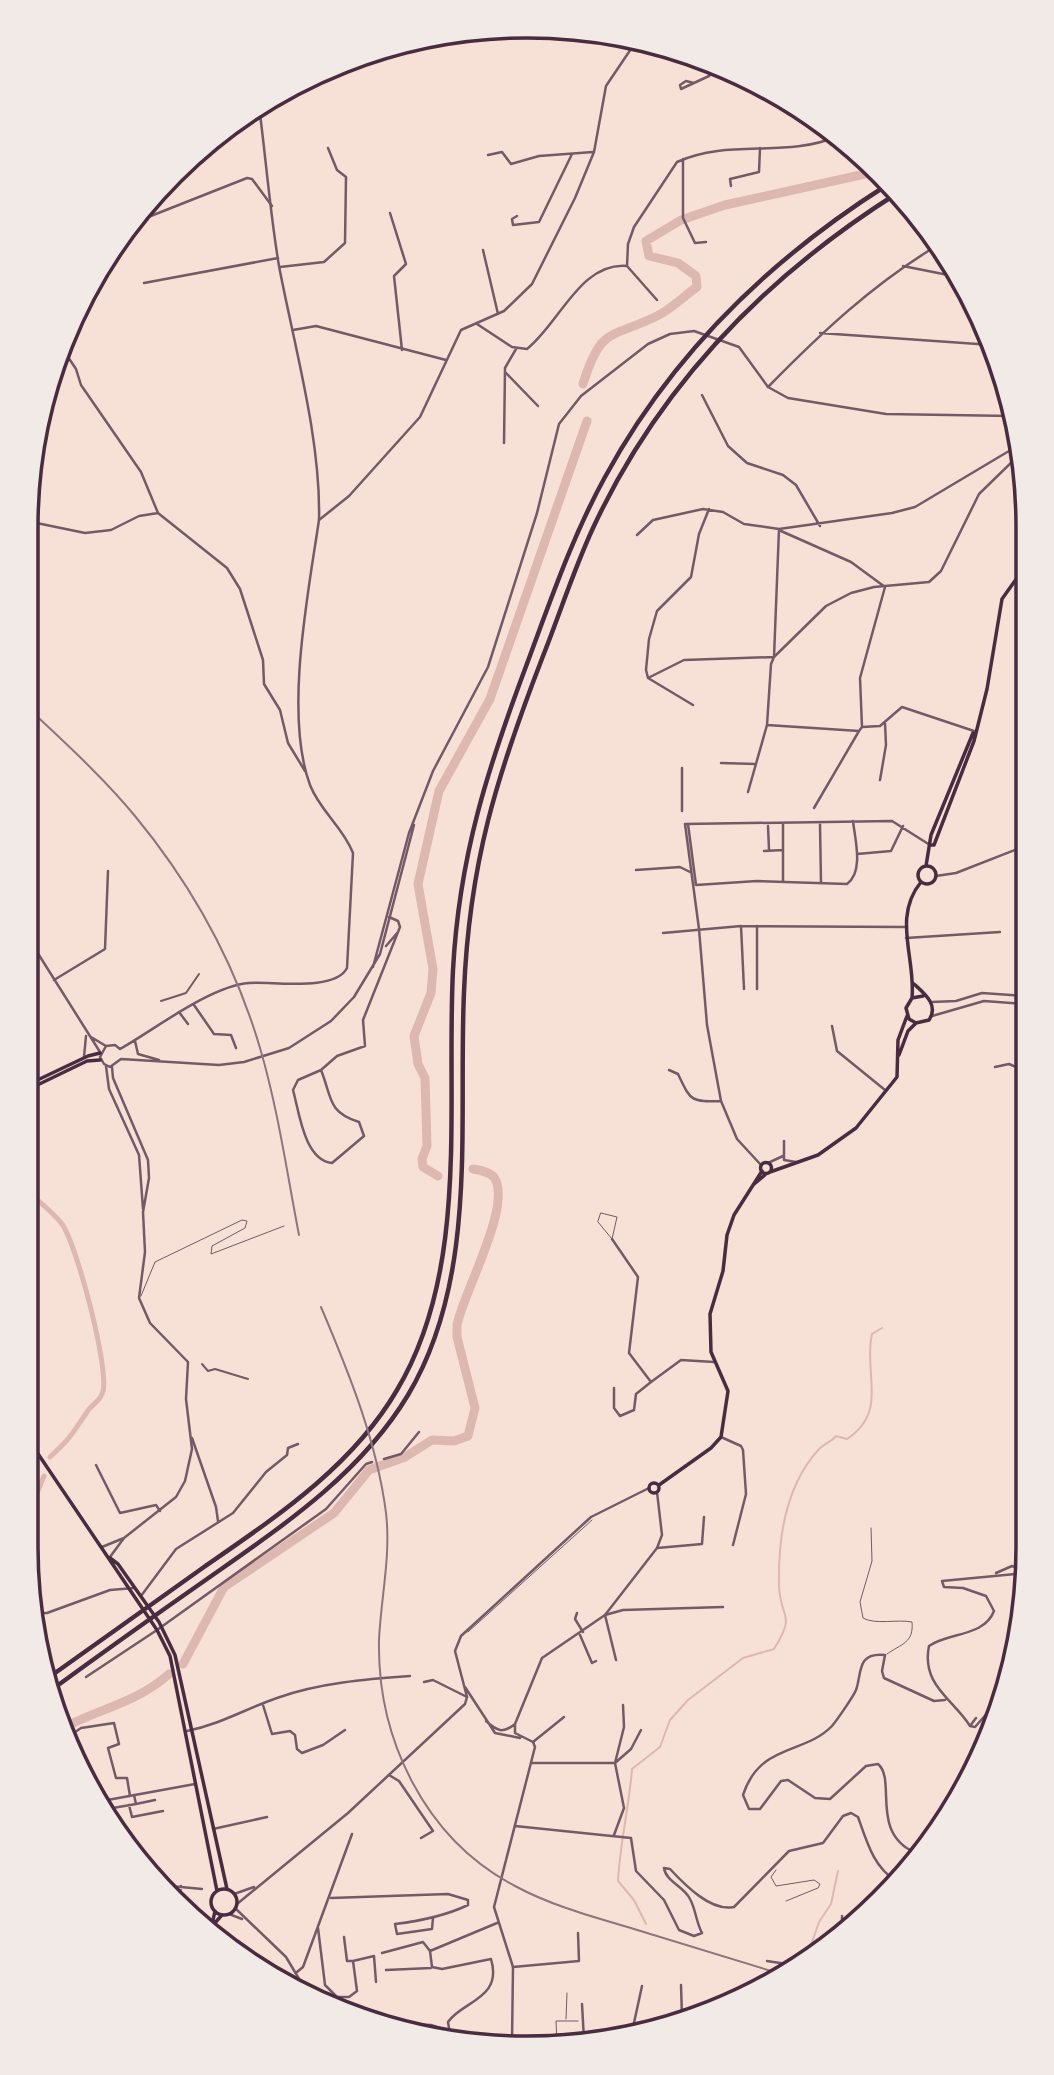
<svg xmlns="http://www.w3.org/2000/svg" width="1054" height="2075" viewBox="0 0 1054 2075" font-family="Spectral,serif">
	<rect width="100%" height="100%" fill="#f7e1d7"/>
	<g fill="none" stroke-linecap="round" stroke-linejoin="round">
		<!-- stream -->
		<path stroke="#dcb8b0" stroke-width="2" d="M646,1924L634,1900L618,1881C620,1843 629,1807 632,1769L660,1747L670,1720L688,1700L743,1658L774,1649C797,1612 780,1620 779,1585C778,1537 786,1485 819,1449C824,1444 831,1442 836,1436L847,1439C889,1411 863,1373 872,1334L882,1328
			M808,1954L819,1922L831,1904L838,1871"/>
		<!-- canal -->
		<path stroke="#dcb8b0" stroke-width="5" d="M27,1191C39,1202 52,1211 62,1224C77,1245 109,1368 103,1391C101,1401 92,1404 87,1412C72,1434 70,1439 50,1457
			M26,1508L37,1493L44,1476"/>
		<!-- river -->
		<path stroke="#dcb8b0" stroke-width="9" d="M583,384C601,326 610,339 657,316C671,309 684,296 697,287L696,276L678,263L649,256L646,241L681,220L725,205L874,172
			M438,1176L423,1167L422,1159L427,1146L425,1078L418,1064L414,1036L431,993L433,969L418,884L439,791L490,699L587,421
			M183,1664L224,1587L334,1513L369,1470L405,1457L432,1440L454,1441L468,1436L475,1408L457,1337V1325C463,1293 515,1201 493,1176C487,1171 479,1170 473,1169
			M63,1728C99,1709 138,1702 169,1674"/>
		<!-- service -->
		<path stroke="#755966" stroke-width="1" d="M601,1213L617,1217L612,1239L598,1222Z
			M141,1296L155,1262L242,1220L247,1221L245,1228L212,1246L211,1254L284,1226
			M871,1528L872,1561L860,1602L863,1618C875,1625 897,1619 912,1622C914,1643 901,1644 887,1654
			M468,1632L592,1520
			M776,1870L771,1877L776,1886L814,1880L820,1884L818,1888L786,1901
			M566,2019L567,1993
			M557,2043L556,2021H578"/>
		<!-- pedestrian -->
		<path stroke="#755966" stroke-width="2" d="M161,1001L186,993L199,974
			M202,1364L208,1371L215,1369L248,1379"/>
		<!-- minor -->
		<path stroke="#755966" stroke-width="2.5" d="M694,83L686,81L680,85L681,89L709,76L719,67
			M488,155L502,152L511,164L539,156L593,152
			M683,159V218L695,243L706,242
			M731,186L730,179L759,172L760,148
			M390,213L406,264L394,276L402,350
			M517,216L512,219L513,225L539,222L572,154
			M128,225L247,178L252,179L272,206
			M483,250L498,314
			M627,266L628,244L634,227L677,162C730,138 785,159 838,136
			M627,266L657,300
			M903,266L948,275L959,282
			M280,267L324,262L345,243L346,177L337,170L328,148
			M144,283L278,258
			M477,324L512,347L527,349C560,323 580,262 627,266
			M293,330L316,326L446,360
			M820,333L992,345
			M62,348L76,369L81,385L141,472L158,513L227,568L240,589L263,660L264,684L280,710L288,743L305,771
			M506,373L538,406
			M1001,379L1003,416
			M768,387C821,333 873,284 938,245
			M702,395L728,446L747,463L783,475L796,485L820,526
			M504,443L505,368L516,349
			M319,520L349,496L420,417L461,330L504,311L532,284L575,198L594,152L606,86L637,40
			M27,521L85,533L111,530L139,516L158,513
			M781,531L851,562L885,587L860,678L862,727
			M637,535L653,520L703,509L723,512L744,524L779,529L892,513L915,507L1019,445
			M648,678L684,660L774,657L779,529
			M648,678L646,670L649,639L657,611L691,577L699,534L709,509
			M648,678L693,705
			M767,725L859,731L862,727L880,726L902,707L974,731
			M721,763L756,764
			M880,780L886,745L885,723
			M748,792L767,725L771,664L774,657L826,606L851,593L874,587L929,582L941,571L979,494L1021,453
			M814,808L859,731
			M682,811V768
			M688,824L696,885L757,881L847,884C864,872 855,839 853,821
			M820,824L821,883
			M768,826L769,850
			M764,851L783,850V824
			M857,854L891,851L903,826
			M636,870L680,867L690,872
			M936,876L956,873L1025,846
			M783,881V850
			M741,926L744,989
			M757,926V989
			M663,933L741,926L905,927
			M27,935V925
			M27,936L100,1052
			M906,938L1000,932
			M386,946L398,932
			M54,980L105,949L108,871
			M194,1005L214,1034L231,1035L236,1048
			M179,1012L188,1024
			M832,1026L837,1051L885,1090
			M91,1037L106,1046
			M84,1057L86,1036
			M106,1066L109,1089L139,1155L143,1209
			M995,1067L1009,1064L1025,1071
			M321,1070L298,1080L293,1090C299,1111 304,1160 332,1163L364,1136L359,1122C327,1112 332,1097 321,1070L337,1056L365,1046L363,1020L400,927L398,921L389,917
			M669,1070L678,1074C691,1101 690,1102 721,1101
			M784,1141V1160L796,1162
			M1025,1157V1160
			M768,1163L783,1156
			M761,1165L737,1139L721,1101L707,1025L699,929L685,824L892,821L930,845
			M612,1239L638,1277L629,1353L651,1382L681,1360L714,1362
			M614,1388V1408L620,1416L634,1410L636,1394L651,1382
			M721,1437L741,1446L743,1450L746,1494L733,1545
			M192,1438L216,1507L218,1521
			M384,1459L401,1454L419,1432
			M96,1465L120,1513L156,1505L160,1511
			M102,1547L124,1538
			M657,1548L702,1544L704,1517
			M110,1557L124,1538L176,1497L185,1481L192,1449L186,1399L188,1362L150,1323L139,1298L145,1252L143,1212L149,1178L148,1160L113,1078L112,1067
			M996,1573L1012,1566L1027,1572
			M141,1596L176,1549L233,1513L266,1472L287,1455L288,1448L298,1444
			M37,1613H47L110,1590L134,1588
			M577,1613L575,1619L583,1632
			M580,1635L592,1663L596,1661
			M616,1660L605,1615L623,1610L723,1607
			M86,1677L157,1630L326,1509L366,1464L372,1462
			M424,1682L433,1680L467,1697
			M1004,1694L975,1727L970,1726C953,1699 921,1685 929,1646C949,1632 984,1637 994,1611L986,1596L963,1588L944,1587L942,1581L1027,1573
			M263,1705L272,1734L290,1731L295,1735L297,1749L302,1753L323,1745L345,1730
			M970,1726L976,1718
			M187,1731C221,1724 245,1709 277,1698C318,1683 367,1679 410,1676
			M68,1737L81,1728L114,1723L119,1744L108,1748L116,1778H127L130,1796
			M533,1742L564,1717
			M532,1763H615L631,1749L641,1730
			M389,1775L399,1781L433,1831L421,1838
			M136,1804L155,1800
			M129,1805L132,1817L163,1811
			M107,1809L136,1804L134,1795
			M515,1826L631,1838L636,1871L664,1900L679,1930L694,1936L702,1933C696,1922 696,1910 690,1899C684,1886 666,1882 664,1868L670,1869C685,1885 711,1912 734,1907L789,1851L823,1843L843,1816L851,1813L858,1817C867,1842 873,1866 896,1881
			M213,1829L267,1817
			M614,1835L624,1808L615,1763L624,1727L623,1705
			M916,1853C869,1833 897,1780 878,1764L866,1766L830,1799L815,1798L788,1780L781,1781L760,1809H749L743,1795C760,1743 804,1755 832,1726C837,1720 853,1697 856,1690C862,1674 856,1652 885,1655L882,1671L884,1678L934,1701L945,1700
			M160,1885L202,1889
			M331,1898L448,1894L468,1900V1905C445,1916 420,1921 395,1924L397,1934L432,1929L433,1918
			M178,1905L181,1886
			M318,1928L325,1985L337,1997H349L357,1991L353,1961L374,1956L376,1982
			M842,1930V1916
			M344,1937L347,1961H353
			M812,1952L814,1944L822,1945
			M382,1953L423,1942L430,1951
			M767,1961L793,1965
			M513,1967L579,1961L578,1933
			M386,1970L431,1968
			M297,1972L303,1967L352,1834
			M681,1985L682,2017
			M289,1986L301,1980
			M582,2004L584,2040
			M402,2028L407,2024L431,2025L449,2031
			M632,2032L642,1986
			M451,2040L448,2022C462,2001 503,1999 491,1959L442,1969L432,1967L430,1951L497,1923
			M573,2044L596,2035"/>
		<!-- tertiary -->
		<path stroke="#755966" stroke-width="2.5" d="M373,967L409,833L433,771L488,667L537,513L559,424L581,396L648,344L670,334L694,331L739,347L768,387L788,398L886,414L1011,416
			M932,1002L956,1001L982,993L1025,996
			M932,1016L984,1001L1025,1004
			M135,1041L138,1054L159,1060
			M120,1049C154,1030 210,986 249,983C271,981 335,992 347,968L353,853C343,827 320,811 310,785C284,715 308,594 319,520C321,439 294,345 279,266C270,213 266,159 259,106
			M120,1049L115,1045L106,1046L100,1057L104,1064L110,1067L121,1059
			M121,1059L219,1065L244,1062L289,1048L331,1021L354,997L380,954L414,825
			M465,1687L495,1733L520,1738
			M486,1721C497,1731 503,1734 515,1724
			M102,1801L195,1784
			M234,1894L254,1887
			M237,1904L348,1813L465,1704L467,1697L455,1651L461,1636L591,1517L649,1488
			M235,1908L286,1957L308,1994
			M229,1914L242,1919
			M393,2025L409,2031
			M512,2042L513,1967L494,1907L535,1747L533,1742L515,1733V1724L542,1658L605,1615L657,1548L662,1535L657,1492"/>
		<!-- secondary -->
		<path stroke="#4a2c40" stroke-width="3.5" d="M930,845H934L974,741L987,689L1002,599L1024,568
			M926,866L931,835L973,733
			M918 875a9 9 0 1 1 18 0a9 9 0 1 1-18 0Z
			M914,984C925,994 939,1005 929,1020L916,1023L909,1019L906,1008L912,998L923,996
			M912,998C916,959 892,917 921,882
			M899,1055L908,1031L916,1023
			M27,1085L88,1056L100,1053
			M27,1090L87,1061L100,1060
			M760.5 1168a5.5 5.5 0 1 1 11 0a5.5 5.5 0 1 1-11 0Z
			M770,1172L818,1155L856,1128L897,1077L898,1040L907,1016
			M753,1185L766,1174
			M26,1436L157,1630L170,1656L217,1891
			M649 1488a5 5 0 1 1 10 0a5 5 0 1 1-10 0Z
			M659,1485L711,1448L721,1437L728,1391L711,1352L710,1314L723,1271L727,1235L734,1215L762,1171
			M110,1558L118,1564L159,1622L175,1655L227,1889
			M211 1902a13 13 0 1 1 26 0a13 13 0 1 1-26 0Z
			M213,1925L222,1915
			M210,1934L215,1911"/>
		<!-- motorway -->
		<path stroke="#4a2c40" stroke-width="4.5" d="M48,1678C100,1641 152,1604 204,1567C276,1517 352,1467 397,1390C470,1268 446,1106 453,970C459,856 488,767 528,661C551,599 573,535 605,477C672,354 770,259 887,185
			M50,1691C102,1653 154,1616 207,1579C281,1527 360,1475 408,1395C479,1276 458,1125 464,992C469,863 497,775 543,656C560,613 574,569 593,528C659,386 765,277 896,194"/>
		<!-- rail -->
		<path stroke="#8f747c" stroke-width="2" d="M27,707C64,742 103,777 135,816C191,884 235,963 260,1048C278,1109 287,1173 299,1235
			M321,1307C349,1373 377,1442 386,1513C391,1556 381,1597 379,1640C377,1739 425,1839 515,1886C552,1906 594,1917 634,1929C683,1944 732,1959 781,1974"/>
	</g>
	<!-- crop -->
	<path d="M0 0H1054V2075H0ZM527 38H527A489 489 0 0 1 1016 527V1547A489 489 0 0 1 527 2036H527A489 489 0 0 1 38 1547V527A489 489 0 0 1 527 38Z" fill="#f1eae7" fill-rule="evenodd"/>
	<path fill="none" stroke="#4a2c40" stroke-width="3.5" d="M527 38H527A489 489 0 0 1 1016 527V1547A489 489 0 0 1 527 2036H527A489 489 0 0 1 38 1547V527A489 489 0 0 1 527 38Z"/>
</svg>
